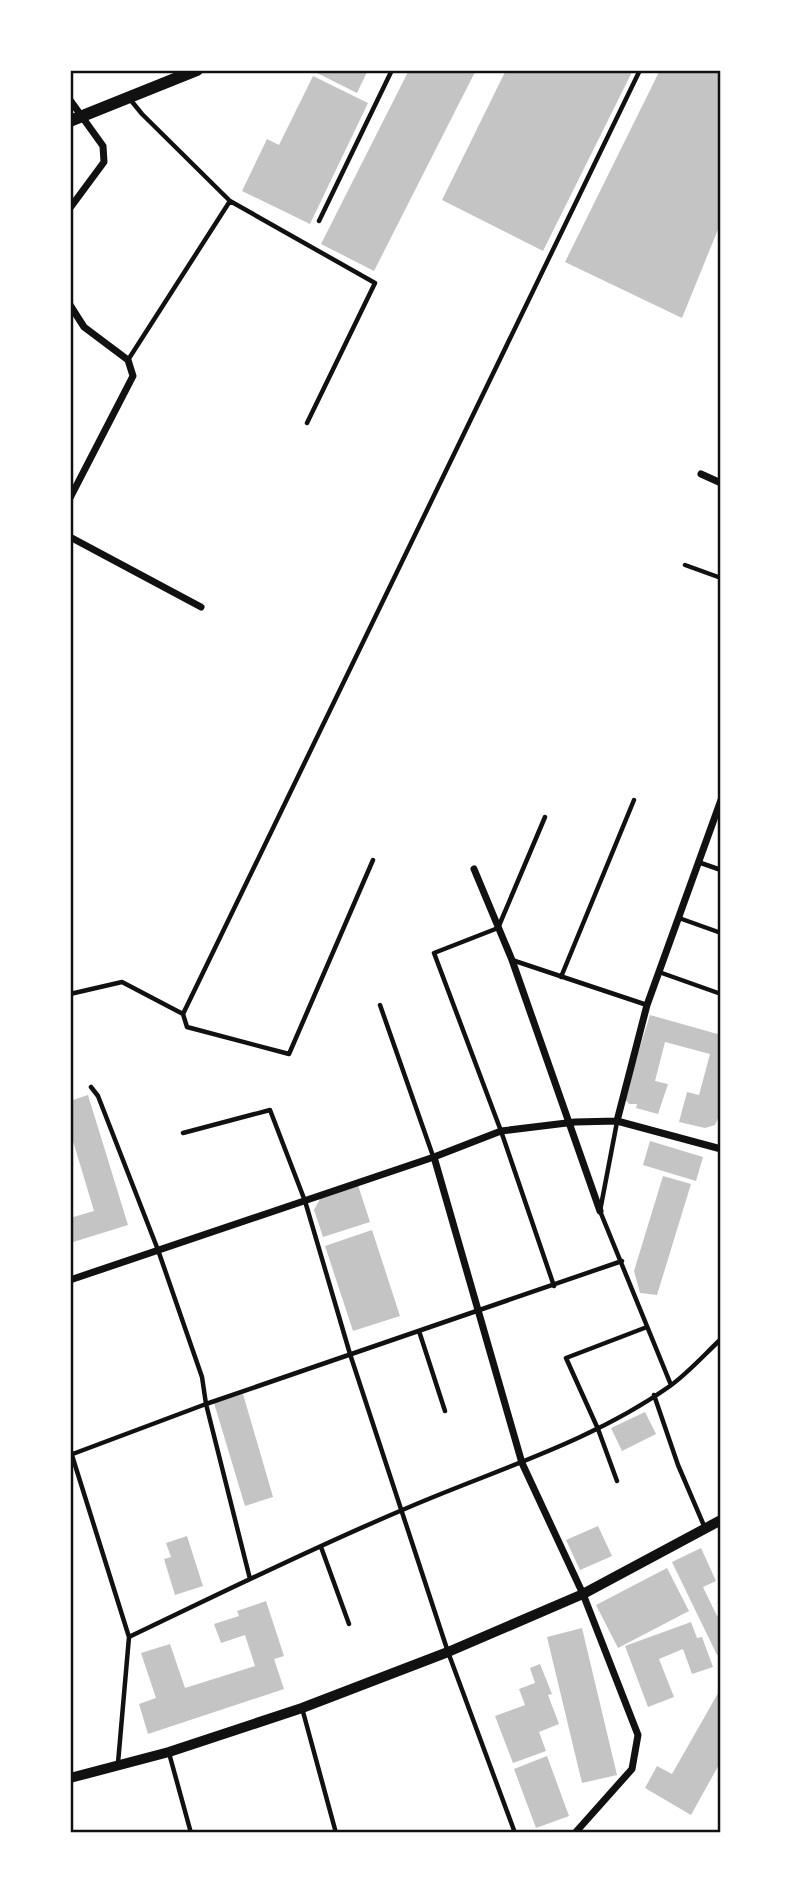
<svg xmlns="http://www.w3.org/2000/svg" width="791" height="1903" viewBox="0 0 791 1903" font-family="'Noto Sans',sans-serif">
	<rect width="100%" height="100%" fill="#fff"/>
	<!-- building -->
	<path fill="#c4c4c4" d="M317,70H368L357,93L315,72Z
		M409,70H476L374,271L321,244Z
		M506,70H633L543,251L442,200Z
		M660,70H721V222L682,318L565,262Z
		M313,76L368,103L310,224L242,191L267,139L279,145Z
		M650,1015L721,1035V1112L715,1125L705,1128L679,1122L687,1092L699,1095L710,1054L665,1042L655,1081L668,1084L658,1114L636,1108L637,1104H629L624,1098Z
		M88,1095L128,1225L70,1243V1218L94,1211L70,1131V1101Z
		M650,1141L703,1157L696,1181L643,1165Z
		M663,1176L691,1184L657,1295L640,1293L634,1271Z
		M358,1185L370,1222L323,1237L314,1210L321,1197Z
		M372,1230L400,1316L353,1331L325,1246Z
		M243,1394L273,1497L245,1506L214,1403Z
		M645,1412L656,1434L622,1451L611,1428Z
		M598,1526L612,1556L580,1570L566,1540Z
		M187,1536L203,1586L175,1595L164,1559L171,1557L166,1543Z
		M701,1548L716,1581L703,1587L717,1616L721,1614V1653L717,1655L672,1562Z
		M667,1568L689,1611L618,1648L596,1605Z
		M266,1601L284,1656L274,1659L284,1689L148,1734L139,1704L156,1698L141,1653L170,1644L185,1688L255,1666L245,1635L221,1643L214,1624L239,1616L237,1611Z
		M691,1622L697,1638L702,1637L713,1667L692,1674L683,1649L659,1659L674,1697L648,1707L625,1646Z
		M582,1628L617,1775L582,1783L547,1637Z
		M540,1664L552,1694L548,1695L559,1724L539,1732L546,1751L513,1763L495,1716L525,1705L519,1689L535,1683L530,1668Z
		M721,1688V1761L691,1815L645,1788L657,1766L672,1774Z
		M547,1756L569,1816L536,1828L514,1769Z"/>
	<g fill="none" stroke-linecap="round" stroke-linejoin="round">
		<!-- service -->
		<path stroke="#111" stroke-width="4.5" d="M129,98L142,114L230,201L375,283L307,423
			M319,221L392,70
			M128,360L230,201
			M685,565L721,578
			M545,817L498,928L434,953L501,1131L554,1286
			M698,862L721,870
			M679,918L721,933
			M512,960L647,1005
			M659,972L721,994
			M561,977L634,800
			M70,994L122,982L183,1014L187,1027L289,1054L373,860
			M380,1005L433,1156
			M183,1014L640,70
			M91,1087L98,1096L158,1250L202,1377L206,1404L250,1579
			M617,1122L600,1211L671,1385
			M183,1133L270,1110L305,1201L350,1354L448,1652L515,1833
			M419,1331L445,1411
			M654,1395L678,1465L705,1528
			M70,1449L129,1637L118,1763
			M70,1455L206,1404L622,1261
			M617,1481L598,1429L566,1358L647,1327
			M321,1547L349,1624
			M129,1637C219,1594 308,1550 400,1511C491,1471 588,1444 670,1386C688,1373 704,1355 721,1339
			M302,1708L336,1833
			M169,1753L191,1833"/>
		<!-- minor -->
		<path stroke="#111" stroke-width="7" d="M70,100L103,146L104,162L70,208
			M70,305L84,327L128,360L133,376L70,498
			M701,474L721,483
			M70,537L201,607
			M474,869L512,960L600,1211
			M617,1121L647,1005L721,800
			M434,1157L522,1463L583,1594L638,1735L632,1769L575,1833
			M70,1280L434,1157L501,1131L575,1122L617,1121L721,1149"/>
		<!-- tertiary -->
		<path stroke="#111" stroke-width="10" d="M70,1778L169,1752L302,1708L448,1652L583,1594L721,1520"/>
		<!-- secondary -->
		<path stroke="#111" stroke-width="12" d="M70,121L197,70"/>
	</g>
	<!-- border -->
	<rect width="791" height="1903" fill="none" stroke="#ffffff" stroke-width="144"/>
	<rect x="72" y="72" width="647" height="1759" fill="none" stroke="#111" stroke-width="2.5"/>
</svg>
